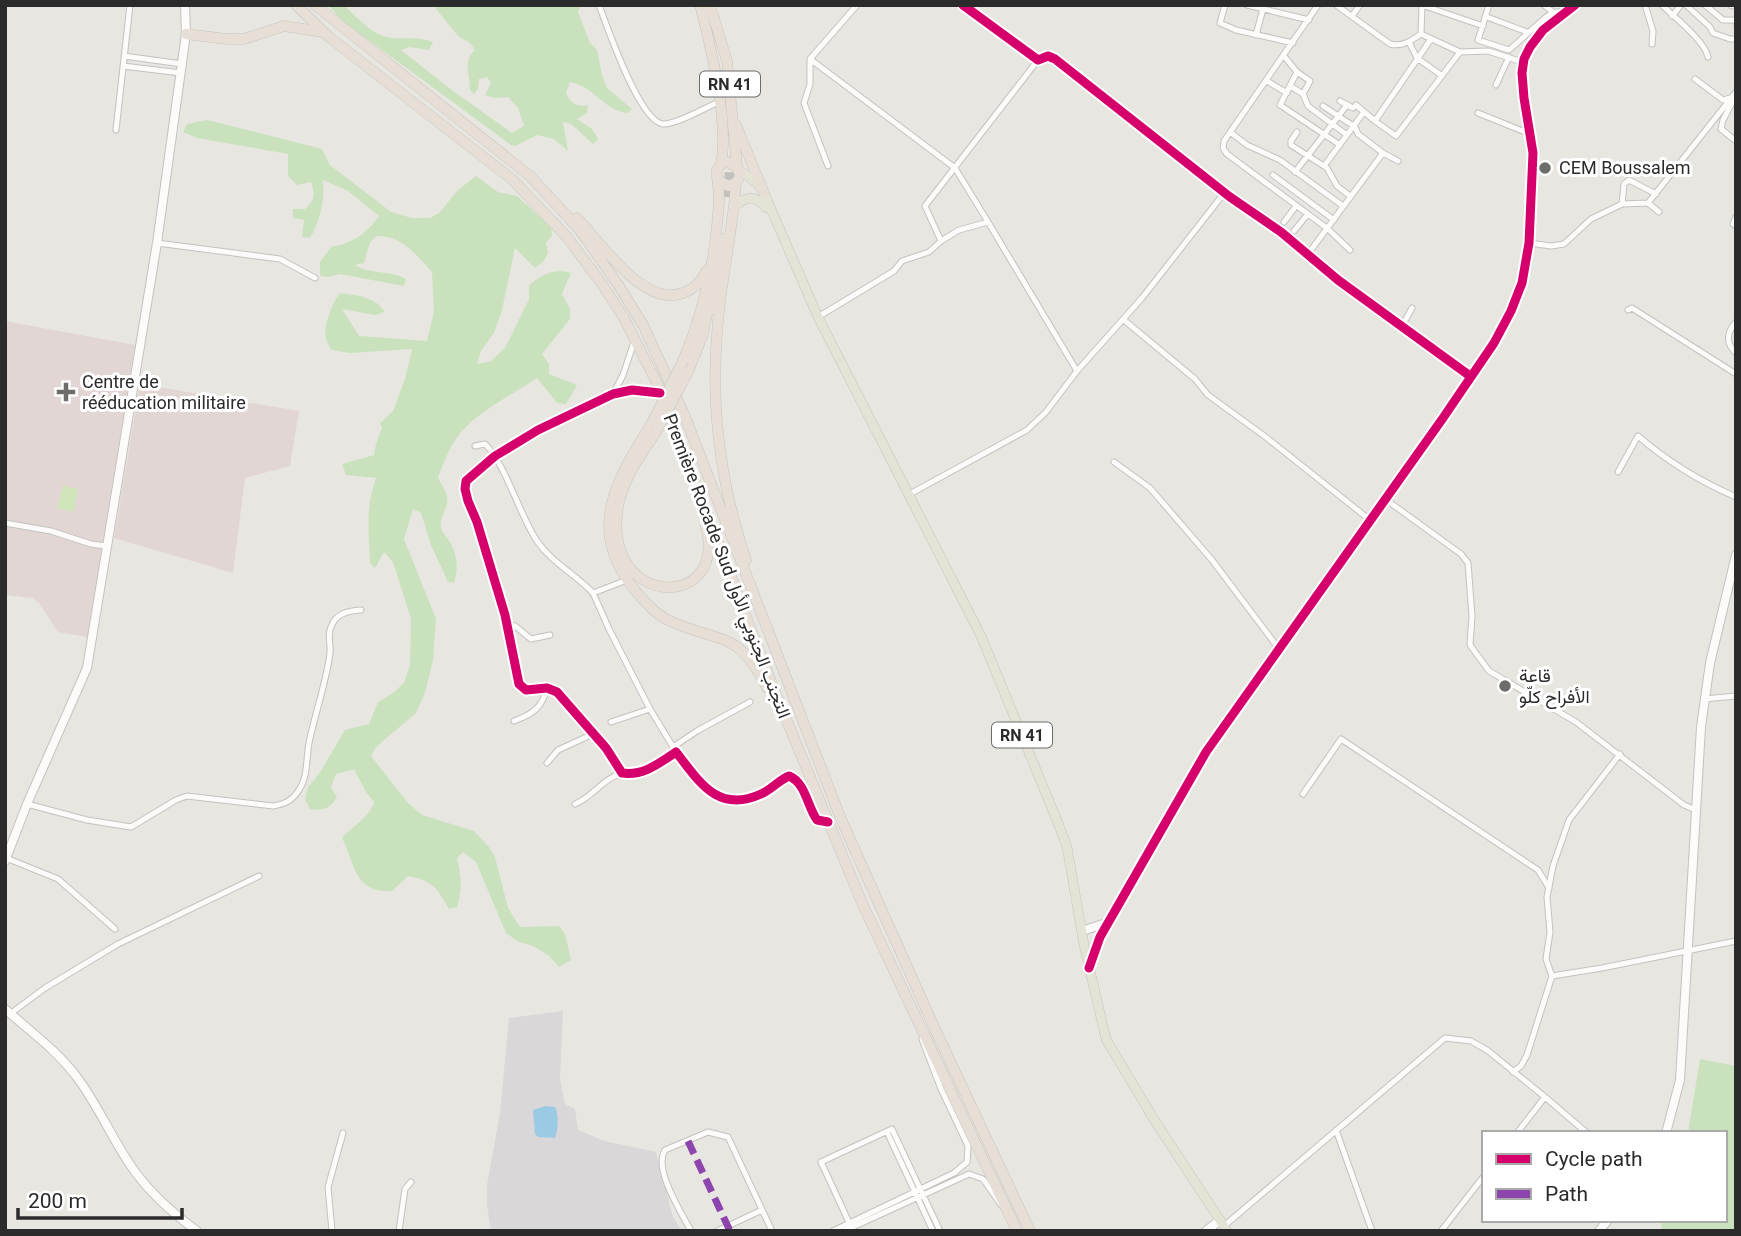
<svg xmlns="http://www.w3.org/2000/svg" width="1741" height="1236" viewBox="0 0 1741 1236" font-family="Roboto,Vazirmatn,sans-serif">
	<rect width="100%" height="100%" fill="#e8e6e1"/>
	<!-- industrial -->
	<path fill="#d9d7d8" d="M563,1011L560,1079L565,1104L575,1109L578,1130L604,1141L656,1152L673,1217L682,1231H491L487,1205V1185L500,1113L509,1018Z"/>
	<!-- medical -->
	<path fill="#e1d6d3" d="M5,321L135,345L88,637L58,632L39,603L32,598L5,595Z
		M140,384L299,411L290,466L245,478L233,573L114,538Z"/>
	<!-- green -->
	<path fill="#c9e2bd" d="M328,5H344C355,16 369,31 383,36C395,41 416,35 433,42L429,50L409,47L401,50L453,91L512,133L524,126L518,108L508,97L495,98L485,95L491,83L487,77L479,79L478,89L474,94L470,90C470,74 462,62 475,50L470,43L458,36L433,5H581L578,12L590,43L597,50L602,75L607,88L632,109L628,113C604,111 594,86 570,82L566,93C571,104 576,107 588,105L587,113L577,119L592,129L598,139L593,144L571,124L563,122L568,151L554,139L537,135L515,146L511,145L344,22Z
		M207,120L322,149L330,165L391,212L412,218H430L439,213L458,190L476,176L498,192L517,196L551,227L552,235L546,243L548,253L543,262L535,268L515,248L502,310L494,333L481,351L477,364L491,361L505,348L529,299V286C541,274 555,268 571,273L562,294L570,309V319L542,354L549,364V374L577,385L566,404L557,403L537,378C515,393 481,410 464,429C451,442 445,460 438,477C441,486 449,492 447,503C446,512 438,519 442,530C442,532 447,537 448,539C457,553 459,568 454,583L448,582L431,545L421,513L413,509L404,539L436,619L433,660L425,693L416,713L376,747L371,756L408,803L422,815L474,831L489,847L495,857L508,908L520,927L559,926L565,934L571,960L559,967L549,956L533,946L519,942L506,933L476,862L463,852L457,858C461,876 463,888 457,907L449,909C436,887 433,881 408,876L392,891C354,893 356,866 342,838C353,826 370,817 374,802L366,792L354,769L336,774L331,787L337,797C331,808 323,811 310,809L305,799L308,787L319,774L345,730L369,724L378,702L393,693L404,683L410,665L411,619L393,562L384,552L375,568L370,563C369,533 365,508 376,478L346,475L342,464L374,455L376,444L382,428L380,423L393,411L405,379L412,349L350,353L331,350C330,347 327,343 326,339C323,326 332,303 340,293C357,295 376,297 385,312L375,315L342,309L359,336L427,341L434,311L432,272C415,254 403,236 377,236L370,242L364,263L355,265C371,275 391,270 406,279L404,286L340,274L329,277L320,276V262L331,247C353,243 366,234 379,216L348,191L323,180C325,198 320,222 310,238L302,237L304,220L293,218V209H305C315,201 315,194 311,182L297,185L288,176V154L197,138L183,132L187,124Z
		M1700,1059L1736,1066V1231H1662L1661,1220H1725V1133H1688Z"/>
	<!-- pitch -->
	<path fill="#d1e5bb" d="M63,486L78,489L73,512L57,508Z"/>
	<!-- water -->
	<path fill="#9bcbe4" d="M545,1106L555,1107C559,1115 558,1130 555,1138L538,1137L535,1134L533,1110Z"/>
	<g fill="none" stroke-linecap="round" stroke-linejoin="round">
		<!-- highway-tunnel -->
		<path stroke="#c2c1bd" stroke-width="10" stroke-dasharray="10 5" stroke-linecap="butt" d="M729,197L730,155"/>
		<defs>
			<path id="street" d="M599,5C607,26 639,121 663,124C676,125 706,107 719,102
				M963,5L1038,60L1048,56L1055,59L1230,197L1281,232L1338,280L1470,376
				M1225,5L1220,23L1236,30L1293,43
				M1247,5L1309,20
				M1318,5L1224,141L1223,148L1227,154L1328,229L1350,250
				M1336,5L1390,44C1402,47 1411,41 1421,34L1422,5
				M1422,5L1483,26
				M1489,5L1478,40L1509,50L1546,17L1552,13L1564,11
				M1544,5L1554,13
				M1645,5L1653,31L1652,44
				M1662,5C1674,17 1705,41 1708,57
				M1686,5L1710,27L1713,33L1730,39H1736
				M1705,5L1723,20H1733L1736,22
				M1730,5L1732,6
				M1352,16L1360,5
				M1672,16L1681,5
				M1487,17L1527,32
				M1421,34L1460,52L1488,51L1519,61L1524,59
				M1256,35L1263,9
				M1409,42L1417,58L1441,75
				M124,56L182,64
				M1284,56L1297,72L1310,81L1303,94
				M810,59L955,168L988,222
				M123,66L181,73
				M1297,72L1280,105L1340,145
				M1695,79L1723,100L1730,98
				M1267,81L1287,93
				M1496,85L1509,57
				M1290,86L1303,94L1308,106L1347,135
				M1730,99L1733,101L1723,120L1721,129L1736,141
				M1340,101L1353,108
				M1356,105L1375,121L1431,39
				M1323,106L1355,127L1358,134L1383,153L1398,161
				M1478,113L1530,134
				M1375,121L1396,136L1460,52
				M116,130L130,5
				M1230,132L1247,145L1280,160L1343,206
				M1297,132L1291,141V145L1327,168L1337,186L1350,196
				M828,166L804,103L810,84V59L857,5
				M1324,166L1364,112
				M1295,172L1347,105
				M1273,175L1334,220
				M1648,203L1736,92
				M1622,204L1624,184L1629,180L1656,194
				M1736,217L1733,224L1736,226
				M1284,222L1296,206
				M1294,231L1307,215
				M941,241L925,206L1038,60
				M157,243L280,259L315,278
				M1529,243L1551,246L1564,244L1591,219L1622,204L1648,203L1659,212
				M1308,254L1383,153
				M1628,310L1632,308L1736,374
				M818,317L894,271L902,261L929,252L941,241L959,230L988,222L1077,371
				M1124,320L1195,379L1208,395L1267,438L1370,520
				M1736,322C1727,332 1725,343 1736,353
				M1402,326L1412,308
				M660,393C645,391 631,389 617,393C600,398 585,409 569,417C549,427 465,464 465,488C465,501 482,539 487,554C500,597 508,641 519,684L526,690L547,688L557,692L606,748L622,773C643,776 658,764 676,752C699,781 717,814 761,794C771,790 779,780 789,776C806,783 807,806 817,820L828,822
				M613,394L623,375L634,342
				M475,446L485,444C506,465 519,514 537,541C551,562 575,574 593,593L627,580
				M1114,462L1150,488L1212,560L1279,649
				M1618,472L1638,436C1668,462 1699,481 1736,497
				M908,495L1027,430L1046,412L1077,371L1142,298L1225,192
				M1385,499L1461,554L1468,563L1472,616L1470,645L1489,671L1576,722L1684,805L1696,810
				M5,523L51,531L91,544L106,546
				M593,593L609,629L650,709L676,752
				M506,624L515,626L531,639L550,635
				M1704,699L1736,696
				M514,721C533,714 542,708 547,688
				M611,722L650,709
				M673,747L697,731L750,702
				M1620,754L1569,820L1553,866L1547,897L1550,932L1546,959L1552,976L1602,968L1736,941
				M547,763L558,750L593,734
				M1303,794L1341,739L1538,870L1549,888
				M27,804L87,820L131,827L176,800L187,796L273,806C285,804 292,801 299,790C308,777 306,759 309,743C315,713 326,684 330,653C331,644 327,635 331,627C336,613 348,611 361,610
				M575,804C593,797 602,779 622,773
				M6,858L58,879L115,929
				M10,1014L45,988L118,944L259,876
				M1513,1072L1521,1066L1527,1055L1552,976
				M1336,1130L1372,1231
				M887,1132L933,1231
				M1517,1133L1545,1097L1587,1133
				M1224,1226L1445,1038L1471,1041L1487,1050L1545,1097
				M332,1231L328,1187L343,1133
				M399,1231L405,1189L411,1182
				M691,1231C681,1212 653,1169 665,1150L708,1132L728,1137L772,1231
				M717,1231L762,1210
				M833,1231L954,1173L967,1162L968,1146L941,1089L922,1039
				M844,1231L969,1174L983,1179L1002,1206
				M853,1231L821,1162L892,1129L940,1231
				M1441,1231L1484,1176"/>
			<path id="secondary" d="M5,861L27,804L87,668L157,243L186,34L185,5
				M1082,931L1109,922
				M1089,968L1100,937L1206,752L1443,418L1494,343L1511,311L1522,283L1529,243L1533,153L1524,98L1522,73L1524,59L1530,47L1543,30L1575,5
				M5,1009C31,1032 59,1052 79,1080C98,1106 111,1136 129,1163C147,1191 171,1212 197,1231
				M1666,1133L1680,1080L1701,727L1710,663L1736,555
				M1206,1231L1220,1220
				M1599,1231L1608,1220"/>
			<path id="primary" d="M739,170L757,183L764,193L818,317L981,636L1058,823L1067,847L1084,945L1106,1039L1153,1118L1227,1231
				M734,208C745,195 756,195 766,208"/>
			<path id="highway" d="M296,5L329,37L513,180L567,237L602,284L624,318L658,385L773,687L862,903L1017,1231
				M315,5L530,176L579,229L619,286L643,325L684,414L841,819L935,1029L1030,1231
				M700,5C711,46 729,124 721,164
				M710,5L727,61L737,166
				M186,34L227,39H244L284,26L323,32
				M736,125L764,193
				M736,183C733,229 722,275 718,321C710,401 720,483 746,560
				M577,218C601,243 644,308 683,293C694,289 702,281 706,271
				M710,310L724,239
				M683,361C704,311 716,256 719,202C720,191 716,180 717,170L721,164L728,162L738,168L740,176L736,183L728,186L718,180
				M688,372L703,334L709,303
				M652,423C617,479 585,529 634,589C644,601 656,615 670,621C721,644 738,629 767,688
				M656,432C642,453 625,476 619,502C597,608 728,614 706,527"/>
		</defs>
		<!-- street casing -->
		<use href="#street" stroke="#c2c2c1" stroke-width="7"/>
		<!-- secondary casing -->
		<use href="#secondary" stroke="#c2c2c1" stroke-width="10"/>
		<!-- primary casing -->
		<use href="#primary" stroke="#c5c4c2" stroke-width="10"/>
		<!-- highway casing -->
		<use href="#highway" stroke="#c5c4c2" stroke-width="11"/>
		<!-- street -->
		<use href="#street" stroke="#fcfbfa" stroke-width="5"/>
		<!-- secondary -->
		<use href="#secondary" stroke="#fcfbfa" stroke-width="8"/>
		<!-- primary -->
		<use href="#primary" stroke="#e5e3d5" stroke-width="9"/>
		<!-- highway -->
		<use href="#highway" stroke="#e7dfd5" stroke-width="10"/>
		<defs>
			<path id="highway-bridge" d="M652,423L683,361
				M656,432L688,372"/>
		</defs>
		<!-- highway-bridge casing -->
		<use href="#highway-bridge" stroke="#c5c4c2" stroke-width="11" stroke-linecap="butt"/>
		<!-- highway-bridge -->
		<use href="#highway-bridge" stroke="#e7dfd5" stroke-width="10"/>
		<!-- quiet -->
		<path stroke="#8e44ad" stroke-width="7" stroke-dasharray="14 7" stroke-linecap="butt" d="M688,1141L730,1231"/>
		<defs>
			<path id="cycleway" d="M963,5L1038,60L1048,56L1055,59L1230,197L1281,232L1338,280L1470,376
				M660,393L632,390L613,394L538,430L495,456L466,481L465,489L468,501L477,522L505,615L519,684L526,690L547,688L557,692L606,748L622,773C643,776 658,764 676,752C699,781 717,814 761,794C771,790 779,780 789,776C806,783 807,806 817,820L828,822
				M1089,968L1100,937L1206,752L1443,418L1494,343L1511,311L1522,283L1529,243L1533,153L1524,98L1522,73L1524,59L1530,47L1543,30L1575,5"/>
		</defs>
		<!-- cycleway casing -->
		<use href="#cycleway" stroke="#fff" stroke-width="13"/>
		<!-- cycleway -->
		<use href="#cycleway" stroke="#d6006c" stroke-width="9"/>
	</g>
	<!-- markers -->
	<g fill="#6d6c6b" stroke="#fff" stroke-width="2.5">
		<circle cx="1545" cy="168" r="7"/>
		<path d="M62.5 381.5h7v7h7v7h-7v7h-7v-7h-7v-7h7z"/>
		<circle cx="1505" cy="686" r="7"/>
	</g>
	<g text-anchor="middle" stroke-width="6" stroke-linejoin="round" paint-order="stroke">
		<!-- shield labels -->
		<g fill="#fff" stroke="#6b6b6b" stroke-width="2">
			<rect x="700" y="71.5" width="60" height="25" rx="5"/>
			<rect x="992" y="722.5" width="60" height="25" rx="5"/>
		</g>
		<g font-size="16" font-weight="bold" fill="#2b2b2b">
			<text x="730" y="90">RN 41</text>
			<text x="1022" y="741">RN 41</text>
		</g>
		<!-- poi labels -->
		<g font-size="18" fill="#2b2b2b" stroke="#fff" text-anchor="start">
			<text x="1559" y="174">CEM Boussalem</text>
			<text x="82" y="388">Centre de<tspan x="82" dy="21">rééducation militaire</tspan></text>
			<text x="1519" y="682">قاعة<tspan x="1519" dy="21">الأفراح كلّو</tspan></text>
		</g>
		<!-- street labels -->
		<g font-size="18" fill="#2b2b2b" stroke="#fff">
			<text transform="translate(727 566) rotate(69)" y="6">Première Rocade Sud التجنب الجنوبي الأول</text>
		</g>
	</g>
	<!-- border -->
	<rect width="1741" height="1236" fill="none" stroke="#2b2b2b" stroke-width="14"/>
	<!-- legend -->
	<rect x="1482" y="1131" width="245" height="91" fill="#ffffff" stroke="#aaaaaa" stroke-width="2"/>
	<rect x="1496" y="1154" width="35" height="10" fill="#d6006c" stroke="#aaaaaa" stroke-width="2"/>
	<text x="1545" y="1166" font-size="21" fill="#2b2b2b">Cycle path</text>
	<rect x="1496" y="1189" width="35" height="10" fill="#8e44ad" stroke="#aaaaaa" stroke-width="2"/>
	<text x="1545" y="1201" font-size="21" fill="#2b2b2b">Path</text>
	<!-- scale -->
	<path d="M18 1208v10h164v-10" fill="none" stroke="#2b2b2b" stroke-width="3.5"/>
	<text x="28" y="1208" font-size="21" fill="#2b2b2b" stroke="#ffffff" stroke-width="5" paint-order="stroke">200 m</text>
</svg>
